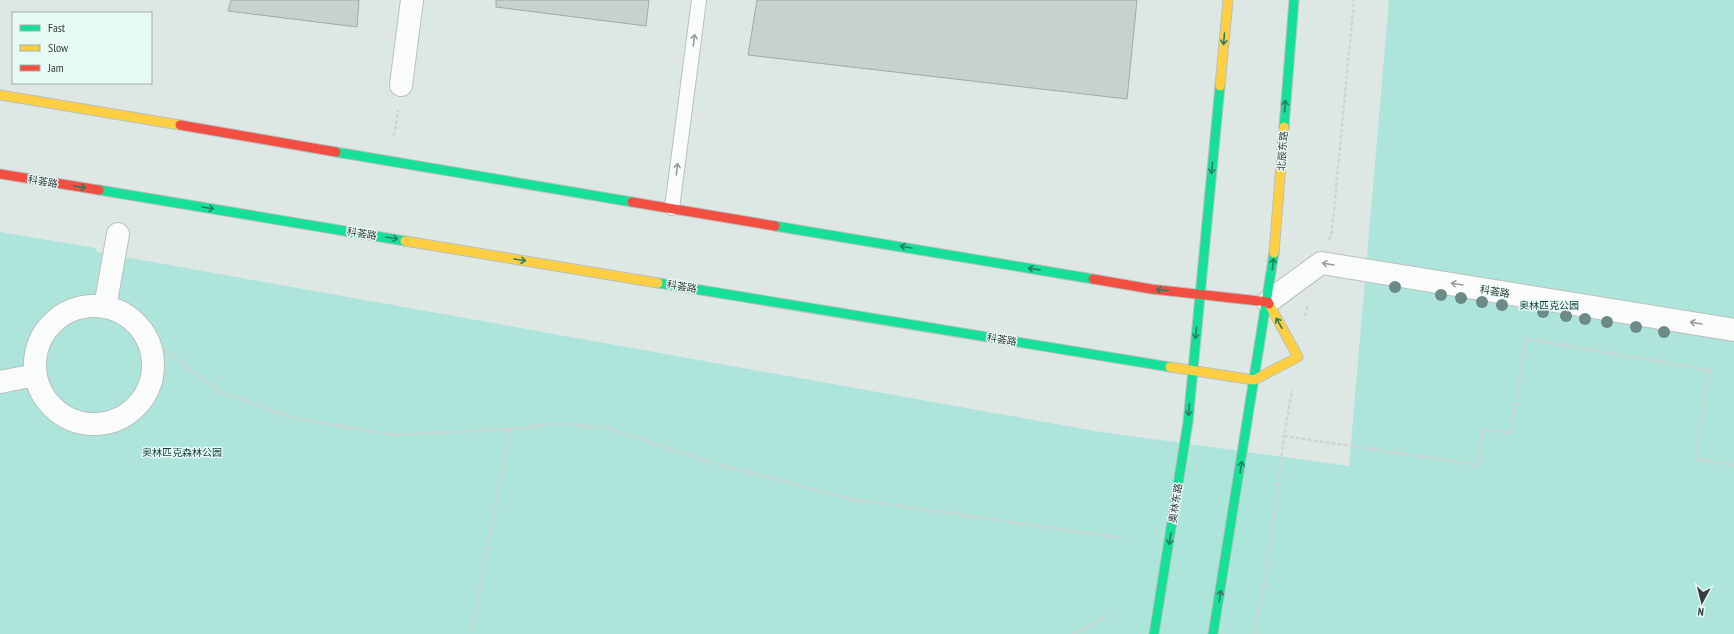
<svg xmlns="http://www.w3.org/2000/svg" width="1734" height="634" viewBox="0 0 1734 634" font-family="'PT Sans Narrow','Noto Sans SC',sans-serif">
	<rect width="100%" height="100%" fill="#dde8e5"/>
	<!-- green -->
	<path fill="#aee5db" d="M1389,0H1734V634H0V232L96,248L97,252L1095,431L1349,466Z"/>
	<!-- building -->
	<path fill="#c9d1d0" stroke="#a1a9a7" d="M231,0H359L357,27L228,11Z
		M496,0H649L646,26L496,7Z
		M757,0H1137L1127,99L748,55Z"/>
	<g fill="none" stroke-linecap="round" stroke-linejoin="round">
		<defs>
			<path id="lane" d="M672,208L699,0"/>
			<path id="street" d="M401,85L412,0
				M1268,302L1321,263L1734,330
				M35 365a59 59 0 1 1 118 0a59 59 0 1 1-118 0Z
				M105,307L118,234
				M0,382L36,375"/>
			<path id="fast" d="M1284,127L1294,0
				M336,152L632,202
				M99,190L405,241
				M775,226L1093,279
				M658,283L1170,367
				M1154,634L1188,422L1220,86
				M1213,634L1274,253"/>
			<path id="slow" d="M1220,86L1228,0
				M0,95L180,125
				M405,241L658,283
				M1274,253L1284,127
				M1170,367L1254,380L1298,357L1269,304"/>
			<path id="jam" d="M180,125L336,152
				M0,174L99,190
				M632,202L775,226
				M1093,279L1151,289L1268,302L1269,304"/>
		</defs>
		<!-- lane casing -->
		<use href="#lane" stroke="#b8c0be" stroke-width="16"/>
		<!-- street casing -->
		<use href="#street" stroke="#b8c0be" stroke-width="24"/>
		<!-- fast casing -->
		<use href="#fast" stroke="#b8c0be" stroke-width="11"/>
		<!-- slow casing -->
		<use href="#slow" stroke="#b8c0be" stroke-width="11"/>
		<!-- jam casing -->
		<use href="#jam" stroke="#b8c0be" stroke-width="11"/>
		<!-- path -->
		<path stroke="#d0d4d3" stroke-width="2.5" stroke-dasharray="4 2" stroke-linecap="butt" d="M394,136L398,110
			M1329,240L1332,231L1354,0
			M1305,316L1308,305
			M145,334L218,391L293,418L394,435L510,429L471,634
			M510,429L557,423L608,428L713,463L851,499L1122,538
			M1284,436L1478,465L1483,429L1511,433L1526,339L1708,370L1696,459L1734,465
			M1073,634L1110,614
			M1254,634L1267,569L1284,436L1292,390"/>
		<!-- lane -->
		<use href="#lane" stroke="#fafcfb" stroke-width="14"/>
		<!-- street -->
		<use href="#street" stroke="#fafcfb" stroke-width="22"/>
		<!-- fast -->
		<use href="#fast" stroke="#16e098" stroke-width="9"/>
		<!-- slow -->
		<use href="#slow" stroke="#ffcf43" stroke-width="9"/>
		<!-- jam -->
		<use href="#jam" stroke="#f24e42" stroke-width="9"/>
	</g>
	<!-- trees -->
	<g fill="#6d8b86">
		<circle cx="1395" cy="287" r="6"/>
		<circle cx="1441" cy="295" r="6"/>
		<circle cx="1461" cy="298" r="6"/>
		<circle cx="1482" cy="302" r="6"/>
		<circle cx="1502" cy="305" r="6"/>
		<circle cx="1543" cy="312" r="6"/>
		<circle cx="1566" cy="316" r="6"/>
		<circle cx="1585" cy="319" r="6"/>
		<circle cx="1607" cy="322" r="6"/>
		<circle cx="1636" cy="327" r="6"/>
		<circle cx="1664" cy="332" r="6"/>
	</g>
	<!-- one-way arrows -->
	<defs><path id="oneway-shaft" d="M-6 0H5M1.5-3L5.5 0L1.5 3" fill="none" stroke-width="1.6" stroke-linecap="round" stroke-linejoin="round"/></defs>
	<g stroke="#297e61">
		<use href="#oneway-shaft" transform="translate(1224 39) rotate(95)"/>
		<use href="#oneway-shaft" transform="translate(1285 106) rotate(-86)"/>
		<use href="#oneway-shaft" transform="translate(1212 168) rotate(95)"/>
		<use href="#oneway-shaft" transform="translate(80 187) rotate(9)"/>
		<use href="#oneway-shaft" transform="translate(208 208) rotate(9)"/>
		<use href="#oneway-shaft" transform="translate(392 238) rotate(9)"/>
		<use href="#oneway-shaft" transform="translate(906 247) rotate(-170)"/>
		<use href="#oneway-shaft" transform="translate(520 260) rotate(9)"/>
		<use href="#oneway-shaft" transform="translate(1273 264) rotate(-83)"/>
		<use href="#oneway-shaft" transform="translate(1034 269) rotate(-170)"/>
		<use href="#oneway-shaft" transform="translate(1162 290) rotate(-174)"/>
		<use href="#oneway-shaft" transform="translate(1279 323) rotate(-119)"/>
		<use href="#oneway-shaft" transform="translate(1196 333) rotate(96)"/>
		<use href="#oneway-shaft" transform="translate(1189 410) rotate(95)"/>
		<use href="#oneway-shaft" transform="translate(1241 467) rotate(-81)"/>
		<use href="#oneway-shaft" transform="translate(1170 539) rotate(99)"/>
		<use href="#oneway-shaft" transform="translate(1220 596) rotate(-81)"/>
	</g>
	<g stroke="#989c9c">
		<use href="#oneway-shaft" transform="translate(694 40) rotate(-83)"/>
		<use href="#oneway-shaft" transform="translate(677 169) rotate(-83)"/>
		<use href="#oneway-shaft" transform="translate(1328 264) rotate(-171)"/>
		<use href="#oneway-shaft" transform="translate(1457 284) rotate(-171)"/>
		<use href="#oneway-shaft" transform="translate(1696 323) rotate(-170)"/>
	</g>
	<g text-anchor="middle" stroke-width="3" stroke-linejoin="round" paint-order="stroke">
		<!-- street labels -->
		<g font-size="10" fill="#363d3c" stroke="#e6f9f5">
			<text transform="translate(1282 151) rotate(-86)" y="4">北辰东路</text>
			<text transform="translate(43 181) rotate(9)" y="4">科荟路</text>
			<text transform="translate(362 233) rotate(9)" y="4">科荟路</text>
			<text transform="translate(682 286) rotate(9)" y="4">科荟路</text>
			<text transform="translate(1495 291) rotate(9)" y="4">科荟路</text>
			<text transform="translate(1002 339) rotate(9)" y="4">科荟路</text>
			<text transform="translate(1175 503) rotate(-81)" y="4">奥林东路</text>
		</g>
		<!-- park labels -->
		<g font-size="10" fill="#123f39" stroke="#e6f9f5">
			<text x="1549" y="309">奥林匹克公园</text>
			<text x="182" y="456">奥林匹克森林公园</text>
		</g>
	</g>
	<!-- legend -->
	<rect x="12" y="12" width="140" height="72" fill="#e6f9f5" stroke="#a0aeab"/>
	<rect x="20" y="25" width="20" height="6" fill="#16e098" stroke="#a0aeab"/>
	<text x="48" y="32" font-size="12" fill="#363d3c">Fast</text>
	<rect x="20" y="45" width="20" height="6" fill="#ffcf43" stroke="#a0aeab"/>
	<text x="48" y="52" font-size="12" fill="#363d3c">Slow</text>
	<rect x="20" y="65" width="20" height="6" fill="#f24e42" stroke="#a0aeab"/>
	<text x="48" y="72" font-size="12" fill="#363d3c">Jam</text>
	<!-- north arrow -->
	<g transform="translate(1702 602) rotate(187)" stroke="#e6f9f5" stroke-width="3" paint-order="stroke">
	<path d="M0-3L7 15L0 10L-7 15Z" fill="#363d3c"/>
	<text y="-6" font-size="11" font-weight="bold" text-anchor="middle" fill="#363d3c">N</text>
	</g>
</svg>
